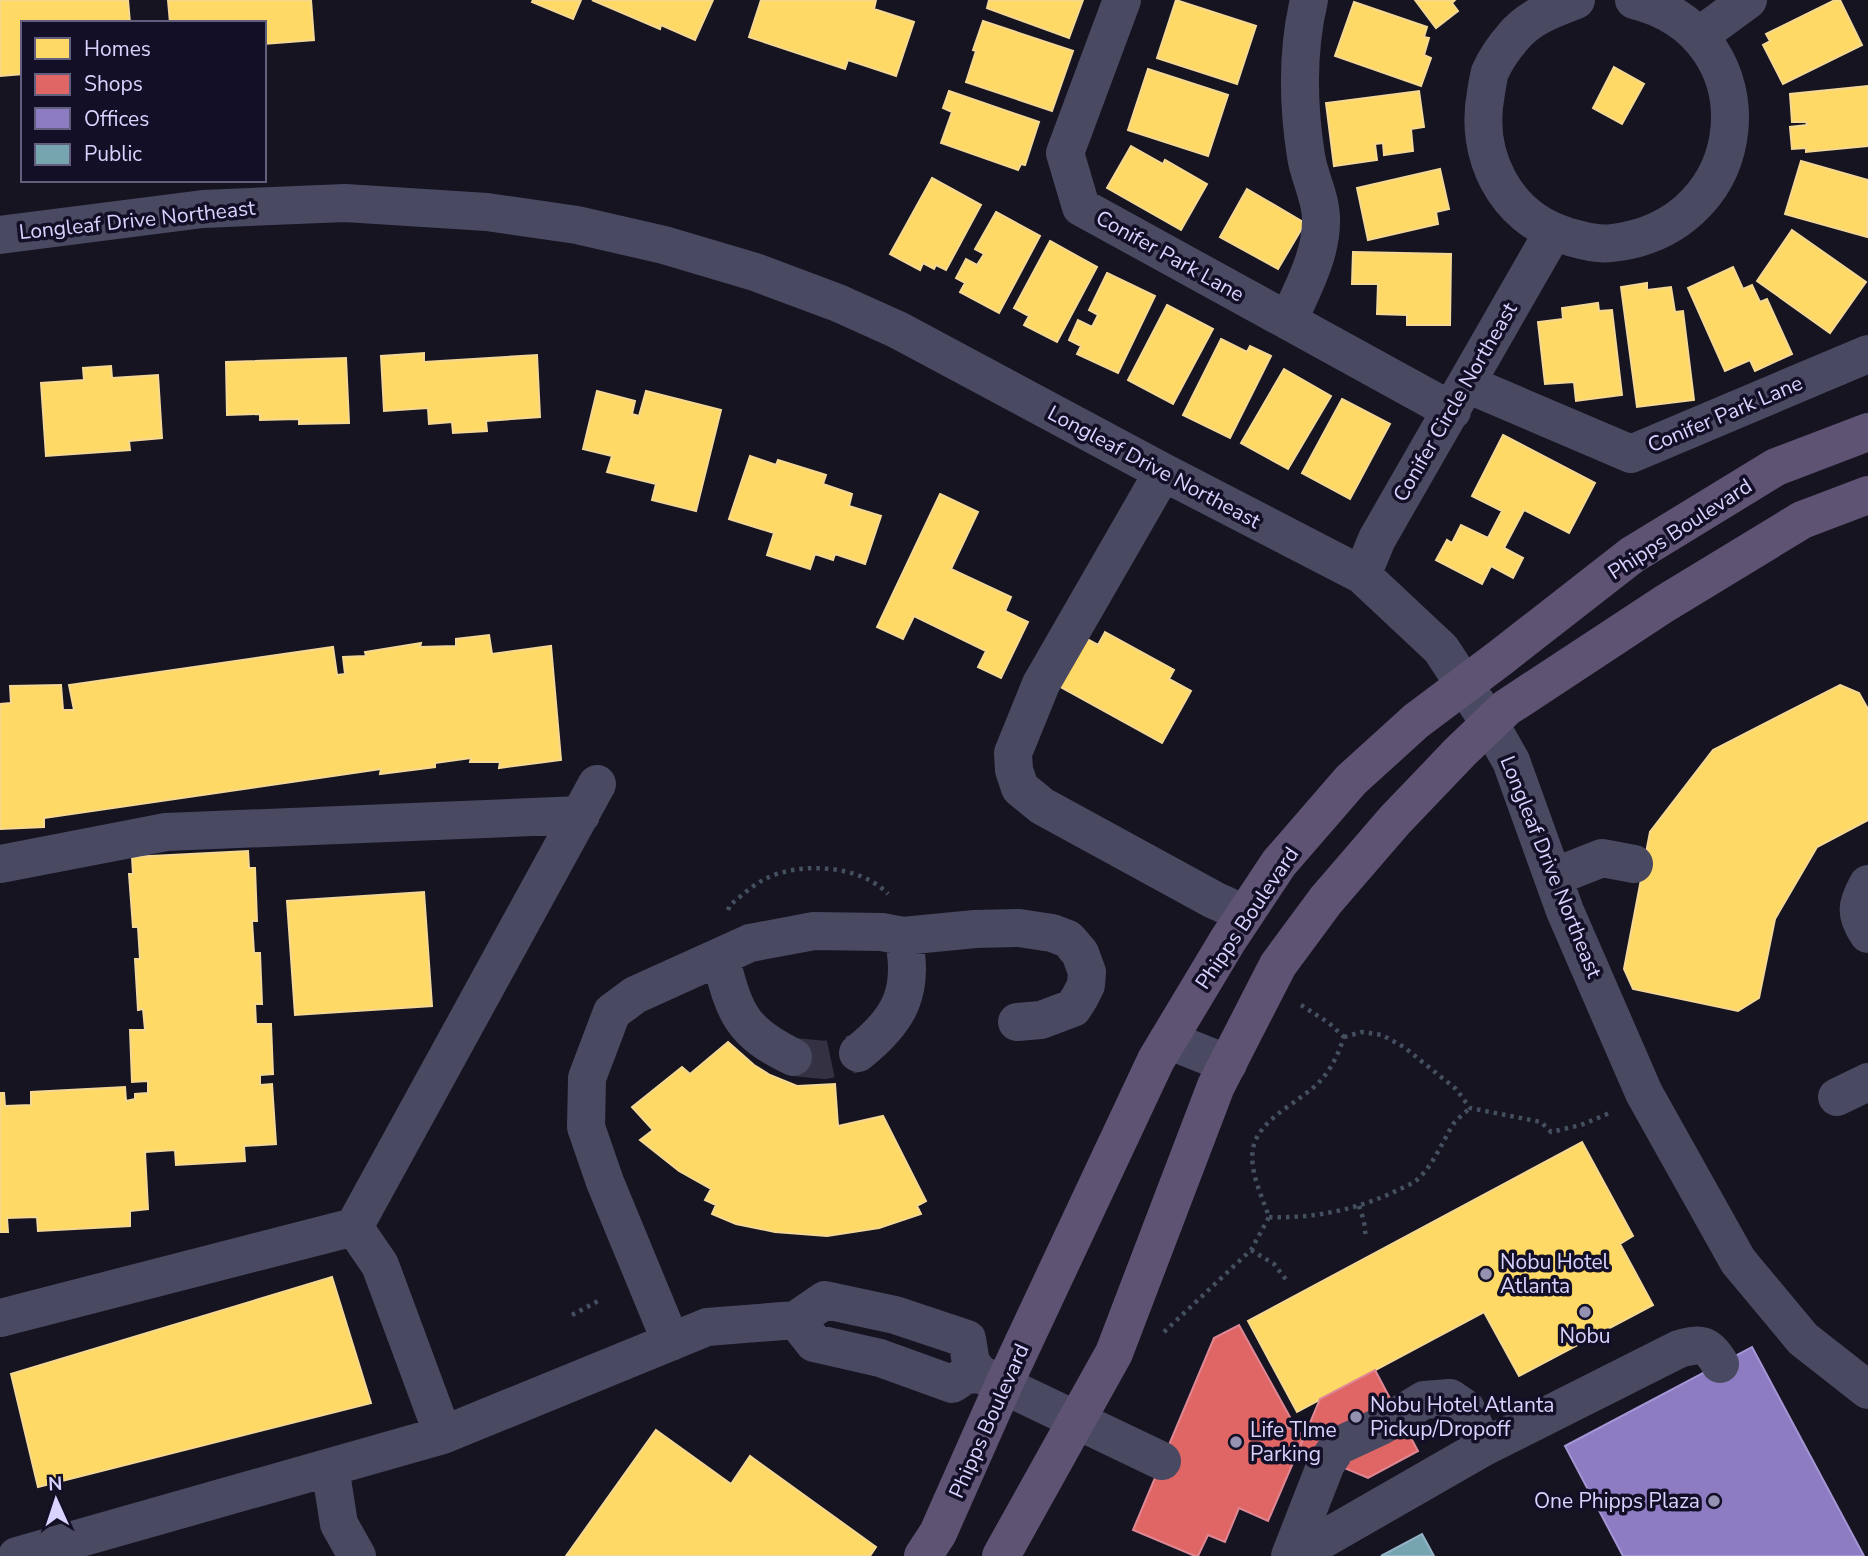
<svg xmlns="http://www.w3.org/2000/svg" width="1868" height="1556" viewBox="0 0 1868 1556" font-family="'Nunito Sans',sans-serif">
	<rect width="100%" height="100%" fill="#161421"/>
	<!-- homes -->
	<path fill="#ffd966" stroke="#f4d894" stroke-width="2" d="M0,0H128L130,23H23V74L0,76Z
		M168,0H311L314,40L264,44V23H170Z
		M533,0H581L573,19L532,2Z
		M592,0H713L695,40L661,25L660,29Z
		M761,0H876L874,9L914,22L896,76L848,60L845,69L749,37Z
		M989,0H1083L1069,38L987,8Z
		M1176,0L1256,26L1237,84L1157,58Z
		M1415,0H1455L1452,3L1458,11L1436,28Z
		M1835,0H1840L1862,45L1783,84L1763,45L1770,41L1766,34Z
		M1354,2L1427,27L1424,37L1429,38L1424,55L1431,58L1421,86L1335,56Z
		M983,21L1073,51L1052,111L966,82L976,51L973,50Z
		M1614,67L1644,84L1622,124L1593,108Z
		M1148,69L1228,95L1208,156L1128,130Z
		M1868,86V146L1806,152V148L1792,149L1790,127L1807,125L1806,122H1792L1790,94Z
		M949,91L1039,122L1025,165L1021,164L1018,170L941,143L952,112L943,108Z
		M1419,91L1424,127L1411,129L1413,151L1384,155L1383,143L1375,144L1377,160L1334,166L1326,103Z
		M1131,146L1163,164L1165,160L1207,184L1181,230L1107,188Z
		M1801,161L1868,180L1867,237L1785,214Z
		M1440,169L1449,209L1436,212L1438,224L1368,240L1357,188Z
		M932,178L981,205L946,270L936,265L934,269L923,263L920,270L890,254Z
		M1247,189L1305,223L1278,269L1220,237Z
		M996,212L1040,236L999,313L960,292L965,283L956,278L966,259L977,265L984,254L975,249Z
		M1792,230L1866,282L1830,333L1757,281Z
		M1050,241L1097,267L1057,342L1024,325L1029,316L1014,308Z
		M1353,252L1451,254L1450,325H1407V315L1377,314L1378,284H1352Z
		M1733,267L1743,289L1752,285L1760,302L1767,299L1792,354L1755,371L1750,360L1725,371L1688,288Z
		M1107,273L1155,296L1118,373L1077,354L1081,346L1069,340L1078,320L1092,327L1098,315L1089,310Z
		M1647,283V290L1671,287L1675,312L1683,311L1694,400L1637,407L1621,287Z
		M1598,303L1599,311L1612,310L1622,395L1576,401L1574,382L1545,384L1538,322L1563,319L1562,308Z
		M1167,305L1213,329L1173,404L1128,380Z
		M1221,339L1247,352L1250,346L1271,356L1230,438L1183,415Z
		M424,353V362L537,355L540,417L486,421L487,431L453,433L452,422L429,424L428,408L384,411L381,356Z
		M346,358L349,423L299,424V419L260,420V414L227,415L226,362Z
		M111,366L112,378L158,375L162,438L129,441L130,450L46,456L41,383L84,380L83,368Z
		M1284,369L1331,396L1288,469L1241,443Z
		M597,391L635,401L632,414L639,416L646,391L721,410L696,511L652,500L656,484L607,472L612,456L583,449Z
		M1342,399L1390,424L1350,499L1302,473Z
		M1503,435L1595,483L1569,533L1524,510L1504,548L1523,558L1513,578L1491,566L1482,584L1436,560L1447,540L1452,543L1461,525L1488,538L1502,511L1472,496Z
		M750,456L776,465L778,460L826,475L823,484L852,494L849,506L881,516L865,564L835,554L833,560L815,554L810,569L767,555L774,533L729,519Z
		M940,494L978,512L951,569L1011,597L1005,611L1028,622L1001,678L978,667L986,651L914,616L903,639L877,627Z
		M1074,632L1098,645L1105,632L1174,670L1169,679L1191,691L1162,743L1048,680Z
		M489,635L492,654L551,646L561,760L499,768L500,762H470L471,758L435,763V767L380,774L381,769L44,818V827L0,829V704L11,703L10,686L61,685L63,710H74L69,685L333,647L337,675L345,674L343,657L366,656L365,652L421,643L420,647L456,646V639Z
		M1840,685L1859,693L1868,709V820L1817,847L1775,919L1759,998L1738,1011L1633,989L1624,969L1650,832L1713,750Z
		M248,851L249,868H255L257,921H252L254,953H260L262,1004H255L256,1024H271L273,1074L260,1075V1085L272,1084L276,1144L244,1146L245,1161L176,1165L175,1150L145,1152L148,1209L130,1211V1226L38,1231L37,1217L7,1218L8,1232H0V1093H4L5,1106L31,1105V1092L125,1087L126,1101L135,1099V1094L148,1093V1081L132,1082L130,1030H145L143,1009L138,1010L135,959H140L138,927H133L129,874H133L132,857Z
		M424,892L432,1006L295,1015L287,901Z
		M728,1042L754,1065L770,1075L797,1086L835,1084L838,1126L883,1116L926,1201L917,1206L921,1214L879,1228L827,1236L775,1232L736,1224L712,1214L716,1205L705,1200L711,1189L679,1171L640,1140L653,1130L632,1107L682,1067L690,1074Z
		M1582,1142L1633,1236L1620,1244L1653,1305L1519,1376L1484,1312L1297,1412L1248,1321Z
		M332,1277L371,1403L38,1487L11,1374Z
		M656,1430L731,1484L750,1456L876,1547L870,1556H566Z"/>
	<!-- shops -->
	<path fill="#e06666" stroke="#de8794" stroke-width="2" d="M1239,1325L1290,1417L1286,1427L1305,1435L1268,1521L1239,1508L1225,1542L1208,1535L1198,1556H1195L1133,1530L1214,1338Z
		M1375,1370L1418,1451L1368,1478L1299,1449L1320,1399Z"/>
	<!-- offices -->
	<path fill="#8e7cc3" stroke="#a496d5" stroke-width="2" d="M1752,1347L1864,1556H1623L1565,1446Z"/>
	<!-- public -->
	<path fill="#76a5af" stroke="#94b3c7" stroke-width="2" d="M1422,1534L1434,1556H1381Z"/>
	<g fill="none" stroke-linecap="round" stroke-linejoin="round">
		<!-- minor-tunnel -->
		<path stroke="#333142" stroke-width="38" stroke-dasharray="38 19" stroke-linecap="butt" d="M793,1057L825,1060L858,1053"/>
		<!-- path -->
		<path stroke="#44505f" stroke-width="4.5" stroke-dasharray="3.5 5" stroke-linecap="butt" d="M728,910L730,905C741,896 753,885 765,879C800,861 861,865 888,894
			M1301,1005L1329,1023L1344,1037
			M1344,1037L1362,1032L1382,1035L1404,1047L1456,1089L1470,1108L1541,1122L1551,1132L1581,1125L1612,1112
			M1359,1206L1364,1221L1366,1239
			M1269,1217C1313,1219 1360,1209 1400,1189C1407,1186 1414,1183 1419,1178C1435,1162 1442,1142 1454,1123C1458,1118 1465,1113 1470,1108
			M1251,1250L1274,1264L1288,1282
			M572,1315L602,1299
			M1164,1332L1251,1250L1269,1217C1262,1196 1249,1171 1253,1149C1258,1118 1303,1101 1321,1080C1332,1068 1339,1052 1344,1037"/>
		<!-- minor -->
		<path stroke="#4a4962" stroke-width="38" d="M1122,0L1065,153L1081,207L1452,411
			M1576,0C1553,9 1529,17 1513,37C1505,46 1495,61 1490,72C1488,79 1487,87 1486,93C1474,154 1504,217 1566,236C1581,240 1596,245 1612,243C1757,227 1773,34 1634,0
			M1699,36L1748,0
			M0,235L203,209L345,203L487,212L577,225L664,245L755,272L838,303L898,330L1163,472L1362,575L1441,649L1490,724L1511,761L1565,911L1644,1093L1738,1261L1803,1339L1868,1390
			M1288,321C1302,290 1322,254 1321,219C1321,197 1309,177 1306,156C1298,105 1297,51 1309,0
			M1467,384L1631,454L1868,354
			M1163,472L1041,684L1013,753L1014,770L1020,788L1042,806L1214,900L1245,914
			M1362,575L1377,539L1553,232
			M0,864L166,832L581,815
			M1554,877L1602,858L1634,864
			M1868,884C1856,905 1855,914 1868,934
			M720,957C735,1012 739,1031 793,1057
			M1168,1040L1228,1064
			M858,1053C901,1019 915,990 903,936
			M1837,1097L1868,1082
			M354,1227L380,1265L443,1435
			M0,1318L354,1227L597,784
			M796,1320L814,1343L880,1358L952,1384L966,1375L980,1374
			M671,1342L605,1182L586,1127L587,1078L612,1012L635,995L750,943L814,931L882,932L903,936L975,929L1019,928L1052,933L1068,939L1080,953L1087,972L1086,985L1080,997L1073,1008L1041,1020L1017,1022
			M330,1467L339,1524L357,1556
			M17,1556L443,1435L707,1327L796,1320L825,1300L895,1315L967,1339L971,1363L980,1374L1162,1461
			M1290,1556L1326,1464L1338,1446L1381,1426L1424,1400L1450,1398L1466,1409L1484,1447
			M1294,1556L1484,1447L1679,1349C1701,1343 1708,1343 1720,1364"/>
		<!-- major -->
		<path stroke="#5e5373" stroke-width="38" d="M923,1556L938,1533L1004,1384L1156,1060L1228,940L1279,863L1351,780L1416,721L1500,658L1632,555L1776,467L1868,432
			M1001,1556L1114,1353L1216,1086L1278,965L1326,900L1395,820L1460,752L1506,708L1664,604L1802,520L1868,495"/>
	</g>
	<!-- markers -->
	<g fill="#9591b1" stroke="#130f26" stroke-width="2.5">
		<circle cx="1486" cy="1274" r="7"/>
		<circle cx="1585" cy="1312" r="7"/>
		<circle cx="1356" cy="1417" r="7"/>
		<circle cx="1236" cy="1442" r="7"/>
		<circle cx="1714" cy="1501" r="7"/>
	</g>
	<g text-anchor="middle" stroke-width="7" stroke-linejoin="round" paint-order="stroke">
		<!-- street labels -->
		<g font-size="21" fill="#d9d4ff" stroke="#130f26">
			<text transform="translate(137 220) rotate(-6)" y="7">Longleaf Drive Northeast</text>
			<text transform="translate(1170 256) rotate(29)" y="7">Conifer Park Lane</text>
			<text transform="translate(1455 402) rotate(-60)" y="7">Conifer Circle Northeast</text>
			<text transform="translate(1725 414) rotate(-23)" y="7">Conifer Park Lane</text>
			<text transform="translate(1154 467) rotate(28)" y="7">Longleaf Drive Northeast</text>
			<text transform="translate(1680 529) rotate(-33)" y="7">Phipps Boulevard</text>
			<text transform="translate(1551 867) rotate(68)" y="7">Longleaf Drive Northeast</text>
			<text transform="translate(1247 918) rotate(-56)" y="7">Phipps Boulevard</text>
			<text transform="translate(989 1421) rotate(-66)" y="7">Phipps Boulevard</text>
		</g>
		<!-- poi labels -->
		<g font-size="21" fill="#d9d4ff" stroke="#130f26" text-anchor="start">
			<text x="1500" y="1269">Nobu Hotel<tspan x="1500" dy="24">Atlanta</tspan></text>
			<text x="1585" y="1343" text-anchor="middle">Nobu</text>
			<text x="1370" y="1412">Nobu Hotel Atlanta<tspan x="1370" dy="24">Pickup/Dropoff</tspan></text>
			<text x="1250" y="1437">Life TIme<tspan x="1250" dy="24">Parking</tspan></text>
			<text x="1700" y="1508" text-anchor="end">One Phipps Plaza</text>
		</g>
	</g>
	<!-- legend -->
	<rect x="21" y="21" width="245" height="161" fill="#130f26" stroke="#625e7d" stroke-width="2"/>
	<rect x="35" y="38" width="35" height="21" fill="#ffd966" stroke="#625e7d" stroke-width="2"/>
	<text x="84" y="56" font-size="21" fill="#d9d4ff">Homes</text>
	<rect x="35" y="74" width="35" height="21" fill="#e06666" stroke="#625e7d" stroke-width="2"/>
	<text x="84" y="91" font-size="21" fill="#d9d4ff">Shops</text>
	<rect x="35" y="108" width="35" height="21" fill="#8e7cc3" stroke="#625e7d" stroke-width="2"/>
	<text x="84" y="126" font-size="21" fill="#d9d4ff">Offices</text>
	<rect x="35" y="144" width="35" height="21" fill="#76a5af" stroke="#625e7d" stroke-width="2"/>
	<text x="84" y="161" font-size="21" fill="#d9d4ff">Public</text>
	<!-- north arrow -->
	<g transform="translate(56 1500) rotate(357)" stroke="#130f26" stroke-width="5" paint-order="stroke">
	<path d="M0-5L12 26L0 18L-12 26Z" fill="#d9d4ff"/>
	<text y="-10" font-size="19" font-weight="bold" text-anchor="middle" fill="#d9d4ff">N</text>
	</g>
</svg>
